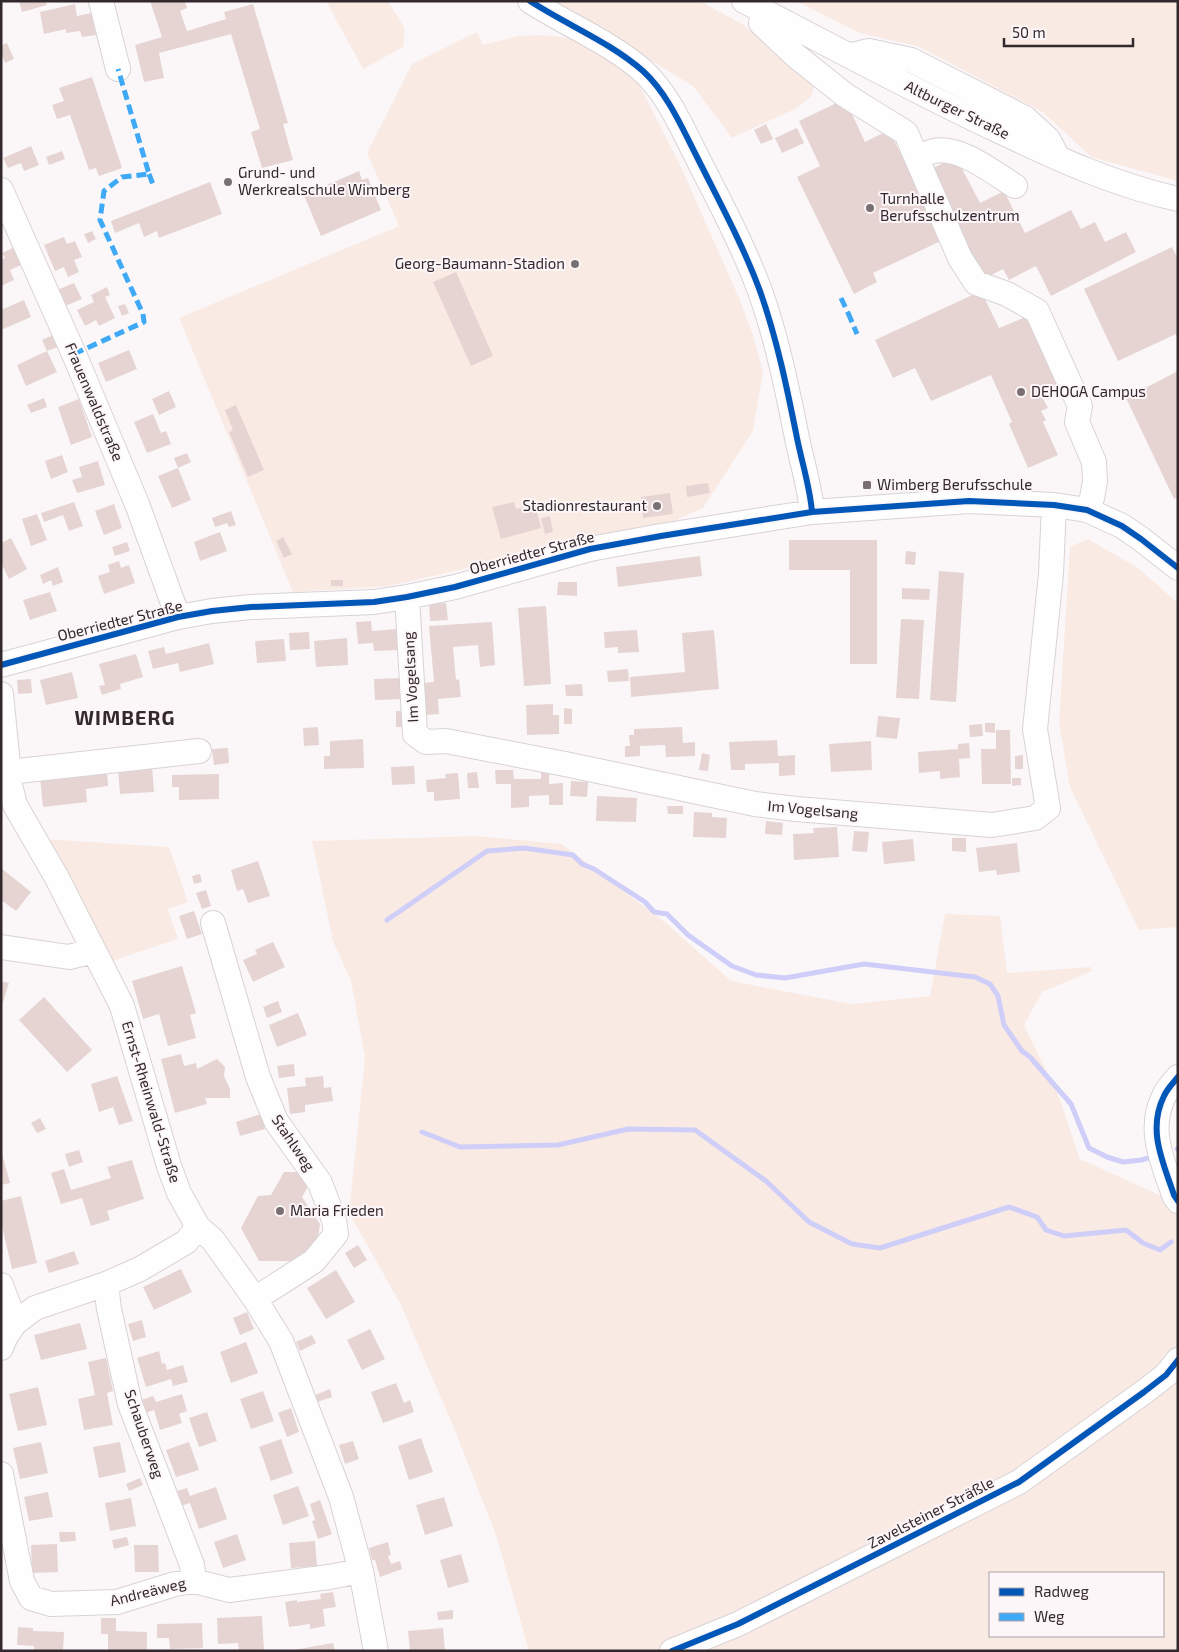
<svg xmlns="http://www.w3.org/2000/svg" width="1179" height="1652" viewBox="0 0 1179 1652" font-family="'Exo 2',sans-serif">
	<rect width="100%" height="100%" fill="#fbf7f9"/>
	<!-- green -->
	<path fill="#f9ebe4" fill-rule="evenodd" d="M326,1H388L405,29L403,47L363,69Z
		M531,1H700L742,24L815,84L811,97L797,108L732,138L693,86L624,44Z
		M796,1H1178V181L1091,157L1044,113L920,47L860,33Z
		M477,32L483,45L519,36L543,35L576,39L633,73L681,167L739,298L753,335L763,372L753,431L703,508L674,521L389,586L293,592L179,318L399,226L367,153L412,64Z
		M1088,539L1138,568L1178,603V927L1139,930L1070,787L1059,722L1070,547Z
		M476,836L562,844L667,924L731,981L851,1004L930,996L945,914L1000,916L1007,973L1091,967L1092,971L1042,992L1024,1025L1059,1097L1080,1159L1162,1196L1178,1217V1651H686L734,1630L659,1651H529L496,1535L454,1428L401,1305L349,1213L365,1058L351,981L333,941L312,841ZM990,1573H1163V1636H990Z
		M44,839L169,847L188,902L168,909L178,939L112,961Z"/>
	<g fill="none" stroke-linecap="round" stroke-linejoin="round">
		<!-- stream -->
		<path stroke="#cfcef8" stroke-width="5" d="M387,920L487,851L524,848L573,855L582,864L594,869L645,902L654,912L667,914L688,935L732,966L756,975L785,978L864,964L975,977L990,984L998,996L1004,1025L1022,1051L1030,1057L1071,1104L1089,1148L1107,1157L1123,1162L1141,1160L1152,1157
			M422,1132L460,1147L558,1145L628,1129L695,1130L766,1181L809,1222L852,1244L880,1248L1009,1207L1037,1217L1046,1230L1064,1236L1126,1230L1143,1243L1160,1250L1171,1242
			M1177,1149L1178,1148"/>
	</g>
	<!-- building -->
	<path fill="#e6d4d3" d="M19,1H45L47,5L22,12Z
		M150,1H185L187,8L180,11L187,31L226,19L224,12L253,4L288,123L283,124L293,160L262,168L251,132L260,129L231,34L159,53L164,78L144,82L135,45L162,37Z
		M75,4L77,16L92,13L96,35L82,37L80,31L66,33V29L44,34L40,12Z
		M7,43L14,59L5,63L1,53V45Z
		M92,77L122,168L99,176L96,168L89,170L70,115L57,119L52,105L64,101L59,88Z
		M845,99L865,142L889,130L943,240L873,273L877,282L854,294L797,177L820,166L799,121Z
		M766,124L773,139L761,144L754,130Z
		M797,128L804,143L782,153L775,138Z
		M31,146L39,165L24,171L21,163L8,168L3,158Z
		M62,151L65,159L49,165L46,157Z
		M956,157L980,203L1004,191L1025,233L1071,210L1081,229L1095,222L1105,242L1126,232L1136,252L1051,296L1036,266L1009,280L1003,269L984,279L929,170Z
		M359,171L362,180L368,178L381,210L321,236L304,195Z
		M210,182L222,214L159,238L157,231L144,237L139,223L115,233L111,221Z
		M92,231L96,239L88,243L84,234Z
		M64,237L67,244L75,241L82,257L74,260L79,272L68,277L64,267L55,271L44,245Z
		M1172,247L1178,259V338L1176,334L1118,361L1084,289Z
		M13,248L21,265L10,270L14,280L1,286V260L5,258L2,253Z
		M456,272L493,356L471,366L433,282Z
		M74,283L82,299L65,306L57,290Z
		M107,287L110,295L105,297L115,318L99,326L96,320L85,326L77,310L94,302L91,295Z
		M981,291L999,328L1028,316L1062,384L1040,393L1048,408L1041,411L1046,420L1043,422L1058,455L1028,468L1009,424L1012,422L991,375L931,401L915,368L893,378L875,340Z
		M24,300L31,317L1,330V310Z
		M125,304L129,313L122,316L118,306Z
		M55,334L61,346L47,351L42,340Z
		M129,350L137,369L106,382L98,363Z
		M47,351L57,372L26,386L17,365Z
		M1178,371V497L1174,499L1126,398Z
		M169,391L176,407L159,415L152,399Z
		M44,398L47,407L31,413L27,405Z
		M79,399L92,437L71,445L58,407Z
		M236,405L264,470L248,477L229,432L233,430L225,410Z
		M153,414L161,433L166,431L171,444L147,453L134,422Z
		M187,453L191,462L178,468L174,458Z
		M62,455L68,472L51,479L45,461Z
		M98,461L105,485L77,493L72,480L82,477L79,467Z
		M178,468L191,500L172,508L158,476Z
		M708,483L710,493L687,497L686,486Z
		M670,493L673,514L643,518L641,497Z
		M74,502L83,526L69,531L63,515L44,522L41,513Z
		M514,502L516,509L535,504L541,528L501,539L492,507Z
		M114,504L122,528L104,535L95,511Z
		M231,511L236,525L229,527L227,523L215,527L212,518Z
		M37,514L47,540L31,546L22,519Z
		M550,516L553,532L545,534L541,518Z
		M220,532L227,551L200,561L194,542Z
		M283,537L292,554L284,558L276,541Z
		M11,538L27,569L9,579L1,563V543Z
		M789,540H877V664H850V570H789Z
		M127,542L130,551L115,556L112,547Z
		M906,551L916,552L915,565L905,564Z
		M700,556L702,576L618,587L616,567Z
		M119,561L121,568L129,565L135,583L104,594L98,576L110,572L108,565Z
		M58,567L63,582L53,586L51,580L43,584L40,575Z
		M939,571L964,573L956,702L930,700Z
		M331,580H343V586H331Z
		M558,582H577V596L557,595Z
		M902,588L930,589L929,600L902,599Z
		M50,592L57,611L30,620L23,600Z
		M446,603L448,620L430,621L429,604Z
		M546,606L551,684L524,686L518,608Z
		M901,619L924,620L919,699L896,698Z
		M371,621L372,631L398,629L399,650L374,651L373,643L358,644L356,622Z
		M492,622L495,665L480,667L478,645L453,647L456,680L459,679L461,697L438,699L439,714L426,715L423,683L434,682L429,626Z
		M637,630L639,652L618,653V647L605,648L604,632Z
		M714,630L719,689L631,697L630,677L685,672L682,633Z
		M309,632L310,649L290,650L289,633Z
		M347,638L348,665L316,667L314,641Z
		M284,639L286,661L257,663L255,641Z
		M209,643L214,664L180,672L178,663L153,669L148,651L164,647L166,654Z
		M136,654L143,677L120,684L121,689L102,695L99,686L105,685L99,664Z
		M628,669L629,681L608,682L607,671Z
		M72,672L78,698L46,705L40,680Z
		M402,678L403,699L375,700L374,679Z
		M31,679L32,693L18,694L17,680Z
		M582,684L583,696H566L565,685Z
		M553,704V715H559V734L527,735L526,705Z
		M564,708L572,709V724H564Z
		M396,711H408V727H396Z
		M878,716L900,718L897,739L876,737Z
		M985,723H995V733L985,732Z
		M982,724L983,736L970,737L969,725Z
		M318,727L319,745L304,746L303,728Z
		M682,727L683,743L695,742V756L666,757L665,745L640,746V756L625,757V746H630L629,735H634V729Z
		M996,730H1010L1011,784H982L981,749H996Z
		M363,739L364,768L324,769V756H330V741Z
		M777,740L778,756L795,755V775L779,776V763L745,764V770H731L729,742Z
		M871,741L872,770L831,772L829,744Z
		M969,743L970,758L959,759L960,777L940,779V771L919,773L918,752L958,749V744Z
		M228,748L229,763L214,765L212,749Z
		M702,753L710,755L708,771L699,770Z
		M1023,755V769H1015V756Z
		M152,766L154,792L120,794L118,768Z
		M414,766L415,784L392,785L391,767Z
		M495,770H513L514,779H541V773H549V784L563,783V805H549V795L529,796V807L511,808V784H496Z
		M107,771L108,786L86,789L87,802L43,807L40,778Z
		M477,772L479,788H468L467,773Z
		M458,773L460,799L434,801V792H427L426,780L446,778L445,774Z
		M219,774V799L179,800V787H172V775Z
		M1012,778H1021V785L1012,786Z
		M571,781L588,782L587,797L570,796Z
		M597,796L637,798L636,822L596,821Z
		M667,806H683V814H668Z
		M694,812L712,813V817L727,818L726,838L693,837Z
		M766,821L783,823L782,835L765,834Z
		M837,827L839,857L794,860L793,834L814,833L813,828Z
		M854,831L869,832L867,852L852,851Z
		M952,838H966V852L952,851Z
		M913,839L915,861L884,864L882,842Z
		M1017,843L1020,872L997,875L996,870L979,872L976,848Z
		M258,861L270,896L248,903L243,889L237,891L231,870Z
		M1,868L31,892L16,911L1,900Z
		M200,874L202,882L194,884L192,876Z
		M206,890L211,906L202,909L196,893Z
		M194,911L202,934L187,939L179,916Z
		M273,942L285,967L253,982L243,960L257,954L255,950Z
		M182,966L196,1013L190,1015L196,1038L168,1046L159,1014L143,1019L132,981Z
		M1,981L9,983L3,1002L1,1001Z
		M44,997L92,1050L67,1072L19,1020Z
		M278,1001L282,1012L267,1018L263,1007Z
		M298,1013L307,1035L277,1047L269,1025Z
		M181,1054L184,1066L196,1063L197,1069L217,1059L225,1067L224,1076L230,1089V1098H205L207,1104L175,1113L161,1059Z
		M294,1064L295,1076L279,1078L277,1066Z
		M117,1076L133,1121L119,1125L113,1107L99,1112L91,1084Z
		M323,1076L324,1088L331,1087L333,1101L305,1105V1112L290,1114L287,1088L306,1086L305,1078Z
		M261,1114L265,1129L240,1136L236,1122Z
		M40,1118L46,1129L37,1133L31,1123Z
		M1,1150L10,1183L1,1185Z
		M79,1150L83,1162L69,1167L65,1154Z
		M132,1160L144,1199L107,1211L110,1220L91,1226L82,1198L61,1204L51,1173L64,1169L71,1190L111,1178L107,1167Z
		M284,1172H304L310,1183L302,1197L320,1224L318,1237L302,1261H259L241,1228L258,1196L271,1195Z
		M21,1196L37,1263L12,1269L1,1222V1201Z
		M358,1245L367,1260L354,1268L345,1253Z
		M74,1251L79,1264L49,1273L45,1261Z
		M181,1269L192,1292L154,1310L143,1287Z
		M336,1270L355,1302L326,1319L307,1288Z
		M247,1312L254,1329L240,1335L233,1318Z
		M142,1320L146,1337L133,1341L128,1324Z
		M80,1323L87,1349L41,1360L34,1335Z
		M370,1329L385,1359L362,1370L347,1340Z
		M312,1335L316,1343L300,1351L296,1342Z
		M246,1342L258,1373L231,1383L220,1352Z
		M159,1351L162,1364L165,1363L167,1370L183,1365L188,1382L173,1386L171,1379L146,1387L137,1358Z
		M106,1358L113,1391L107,1393L113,1425L84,1430L78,1399L95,1395L88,1362Z
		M396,1383L404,1403L410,1400L414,1412L383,1423L371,1392Z
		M38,1387L47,1425L18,1431L9,1394Z
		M330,1389L332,1397L317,1402L315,1395Z
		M263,1391L274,1421L251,1429L240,1399Z
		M182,1394L187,1411L179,1414L182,1423L160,1430L154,1410L143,1414L138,1401L153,1396L156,1402Z
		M291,1408L299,1432L287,1437L278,1413Z
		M207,1412L217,1441L199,1447L189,1418Z
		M421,1438L433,1472L409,1480L398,1446Z
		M281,1439L293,1473L271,1481L259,1447Z
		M353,1441L359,1459L345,1464L339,1445Z
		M41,1442L48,1473L20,1479L13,1448Z
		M120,1442L126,1472L99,1478L93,1447Z
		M189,1442L199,1470L176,1477L166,1450Z
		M140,1478L143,1485L129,1491L126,1484Z
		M298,1486L309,1516L283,1525L273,1495Z
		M216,1487L227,1519L199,1529L190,1503L178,1507L174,1492L187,1488L190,1496Z
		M48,1492L53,1517L29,1521L24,1497Z
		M444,1497L453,1526L425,1535L416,1505Z
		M131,1498L136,1526L110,1531L105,1503Z
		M320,1500L332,1534L318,1539L312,1521L315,1520L310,1504Z
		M59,1532H75L76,1541L60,1542Z
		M237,1534L246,1560L223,1568L214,1542Z
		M127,1537L129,1545L114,1549L112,1540Z
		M315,1541L317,1566L291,1568L289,1543Z
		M388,1542L391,1555L388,1556L391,1564L400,1561L402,1569L380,1577L375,1560H372L369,1548Z
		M57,1544L58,1572L32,1573L31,1545Z
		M134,1545H158L159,1572H135Z
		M461,1554L469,1582L448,1588L440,1560Z
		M333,1592L336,1607L323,1609L325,1626L310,1629V1624L289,1627L285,1602L297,1600V1602L321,1599L320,1594Z
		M453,1610V1619L438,1620L437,1612Z
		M262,1616L264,1651H239L238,1643L218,1644L217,1618Z
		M101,1618H116V1631L147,1632V1651H108V1634H101Z
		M202,1623L203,1648L170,1649L169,1638H157V1624Z
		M18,1627L33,1628V1631L64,1632L63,1651H34V1646L17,1645Z
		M443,1628L445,1651H410L408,1631Z
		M333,1643L335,1651H293V1650Z"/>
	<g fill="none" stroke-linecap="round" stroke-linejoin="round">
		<defs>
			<path id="minor" d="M101,1L118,69
				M530,1C567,25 610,42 643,71C668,94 682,128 697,157C719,201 743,245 760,291C777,339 787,388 797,438C802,463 810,487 812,512
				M744,1C828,44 912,90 997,130C1056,158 1114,185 1178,199
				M761,23L796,56L845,95L906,133L917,159
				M852,55L869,51L911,60L1025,118L1048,139L1058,158
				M1015,186C994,173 959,145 934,151C928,152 922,156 917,159L960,258L976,283L1007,294L1037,311L1080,406L1077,422L1094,462L1095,481L1092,498L1087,510
				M1,190L74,354L137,504L178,617
				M407,597L415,734L426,742L446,741L565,764L755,804L796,809L992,825L1035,818L1048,808L1035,729L1051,574L1054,505
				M1,665L178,617L212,611L251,607L374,602L407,597L455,587L590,549L661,536L812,512L969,501L1054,505L1087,510L1122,526L1141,539L1178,568
				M1,694L10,785L15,805L57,878L122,1006L169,1166L179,1193L198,1227L213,1240L255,1299L281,1341L341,1497L361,1571L376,1651
				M9,772L199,751
				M213,923L258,1077L276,1121L320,1183L334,1220L336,1234L314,1261L255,1299
				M1,947L69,957L94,951
				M1178,1077C1173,1083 1167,1089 1164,1096C1147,1130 1163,1162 1174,1195L1178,1201
				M106,1284L109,1309L130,1404L192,1565L194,1581
				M1,1285L15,1323
				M1,1348L6,1336L15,1323L35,1308L106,1284L140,1269L186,1242L198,1227
				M1,1474L22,1581L31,1598L51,1604L117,1602L175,1584L194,1581L229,1590L329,1577L361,1571
				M672,1651L738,1624L1019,1482L1144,1392L1166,1375L1178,1360"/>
		</defs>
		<!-- minor casing -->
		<use href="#minor" stroke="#d9d2d5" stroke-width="26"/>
		<!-- minor -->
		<use href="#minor" stroke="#fefefe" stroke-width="24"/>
		<!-- quiet -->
		<path stroke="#3fa9f5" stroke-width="5" stroke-dasharray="10 5" stroke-linecap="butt" d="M149,174L154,187
			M841,298L849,315
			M851,314L849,315L857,334
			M74,354L144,322L143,314L100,220L104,191L122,177L149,174L118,69"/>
		<defs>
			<path id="cycleway" d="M530,1C567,25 610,42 643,71C668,94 682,128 697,157C719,201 743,245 760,291C777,339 787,388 797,438C802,463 810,487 812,512
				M1,665L178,617L212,611L251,607L374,602L407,597L455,587L590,549L661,536L812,512L969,501L1054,505L1087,510L1122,526L1141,539L1178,568
				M1178,1077C1173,1083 1167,1089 1164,1096C1147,1130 1163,1162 1174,1195L1178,1201
				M672,1651L738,1624L1019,1482L1144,1392L1166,1375L1178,1360"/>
		</defs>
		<!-- cycleway casing -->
		<use href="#cycleway" stroke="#fcf6f8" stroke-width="9"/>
		<!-- cycleway -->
		<use href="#cycleway" stroke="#0057b8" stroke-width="6"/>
	</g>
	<!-- markers -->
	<g fill="#797074" stroke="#fcf6f8" stroke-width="2">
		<circle cx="228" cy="182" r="5"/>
		<circle cx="870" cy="208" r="5"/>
		<circle cx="575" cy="264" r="5"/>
		<circle cx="1021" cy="392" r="5"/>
		<rect x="862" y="480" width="10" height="10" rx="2.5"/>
		<circle cx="657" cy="506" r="5"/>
		<circle cx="280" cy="1211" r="5"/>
	</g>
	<g text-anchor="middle" stroke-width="4" stroke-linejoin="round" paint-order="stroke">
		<!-- street labels -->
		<g font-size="15" fill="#33282d" stroke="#fcf6f8">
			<text transform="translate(957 110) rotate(26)" y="5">Altburger Straße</text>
			<text transform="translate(94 402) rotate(67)" y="5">Frauenwaldstraße</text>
			<text transform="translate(532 553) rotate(-15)" y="5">Oberriedter Straße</text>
			<text transform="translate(120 621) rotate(-14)" y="5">Oberriedter Straße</text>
			<text transform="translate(411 677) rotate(-93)" y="5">Im Vogelsang</text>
			<text transform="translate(813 810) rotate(5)" y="5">Im Vogelsang</text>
			<text transform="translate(151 1102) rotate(73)" y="5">Ernst-Rheinwald-Straße</text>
			<text transform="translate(293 1143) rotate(56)" y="5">Stahlweg</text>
			<text transform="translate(144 1434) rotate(71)" y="5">Schauberweg</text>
			<text transform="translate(931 1513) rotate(-27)" y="5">Zavelsteiner Sträßle</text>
			<text transform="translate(148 1592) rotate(-14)" y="5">Andreäweg</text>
		</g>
		<!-- poi labels -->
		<g font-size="15" fill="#33282d" stroke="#fcf6f8" text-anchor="start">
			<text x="238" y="178">Grund- und<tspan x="238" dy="17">Werkrealschule Wimberg</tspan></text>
			<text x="880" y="204">Turnhalle<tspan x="880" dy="17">Berufsschulzentrum</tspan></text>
			<text x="565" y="269" text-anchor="end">Georg-Baumann-Stadion</text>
			<text x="1031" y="397">DEHOGA Campus</text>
			<text x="877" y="490">Wimberg Berufsschule</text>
			<text x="647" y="511" text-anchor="end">Stadionrestaurant</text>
			<text x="290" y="1216">Maria Frieden</text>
		</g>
		<!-- district labels -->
		<g font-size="20" font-weight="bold" letter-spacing="1" fill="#33282d" stroke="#fcf6f8">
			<text x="125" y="725">WIMBERG</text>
		</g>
	</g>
	<!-- border -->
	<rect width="1179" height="1652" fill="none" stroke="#33282d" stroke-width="5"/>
	<!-- legend -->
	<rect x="989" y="1572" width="175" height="65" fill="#fcf6f8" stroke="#aca4a7"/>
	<rect x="999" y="1588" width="25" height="8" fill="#0057b8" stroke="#aca4a7"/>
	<text x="1034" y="1597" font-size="15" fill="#33282d">Radweg</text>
	<rect x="999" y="1613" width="25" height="8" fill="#3fa9f5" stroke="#aca4a7"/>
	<text x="1034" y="1622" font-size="15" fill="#33282d">Weg</text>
	<!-- scale -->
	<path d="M1004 38v8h129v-8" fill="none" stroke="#33282d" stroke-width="2.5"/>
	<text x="1012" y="38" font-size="15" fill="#33282d" stroke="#fcf6f8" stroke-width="4" paint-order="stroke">50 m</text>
</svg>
